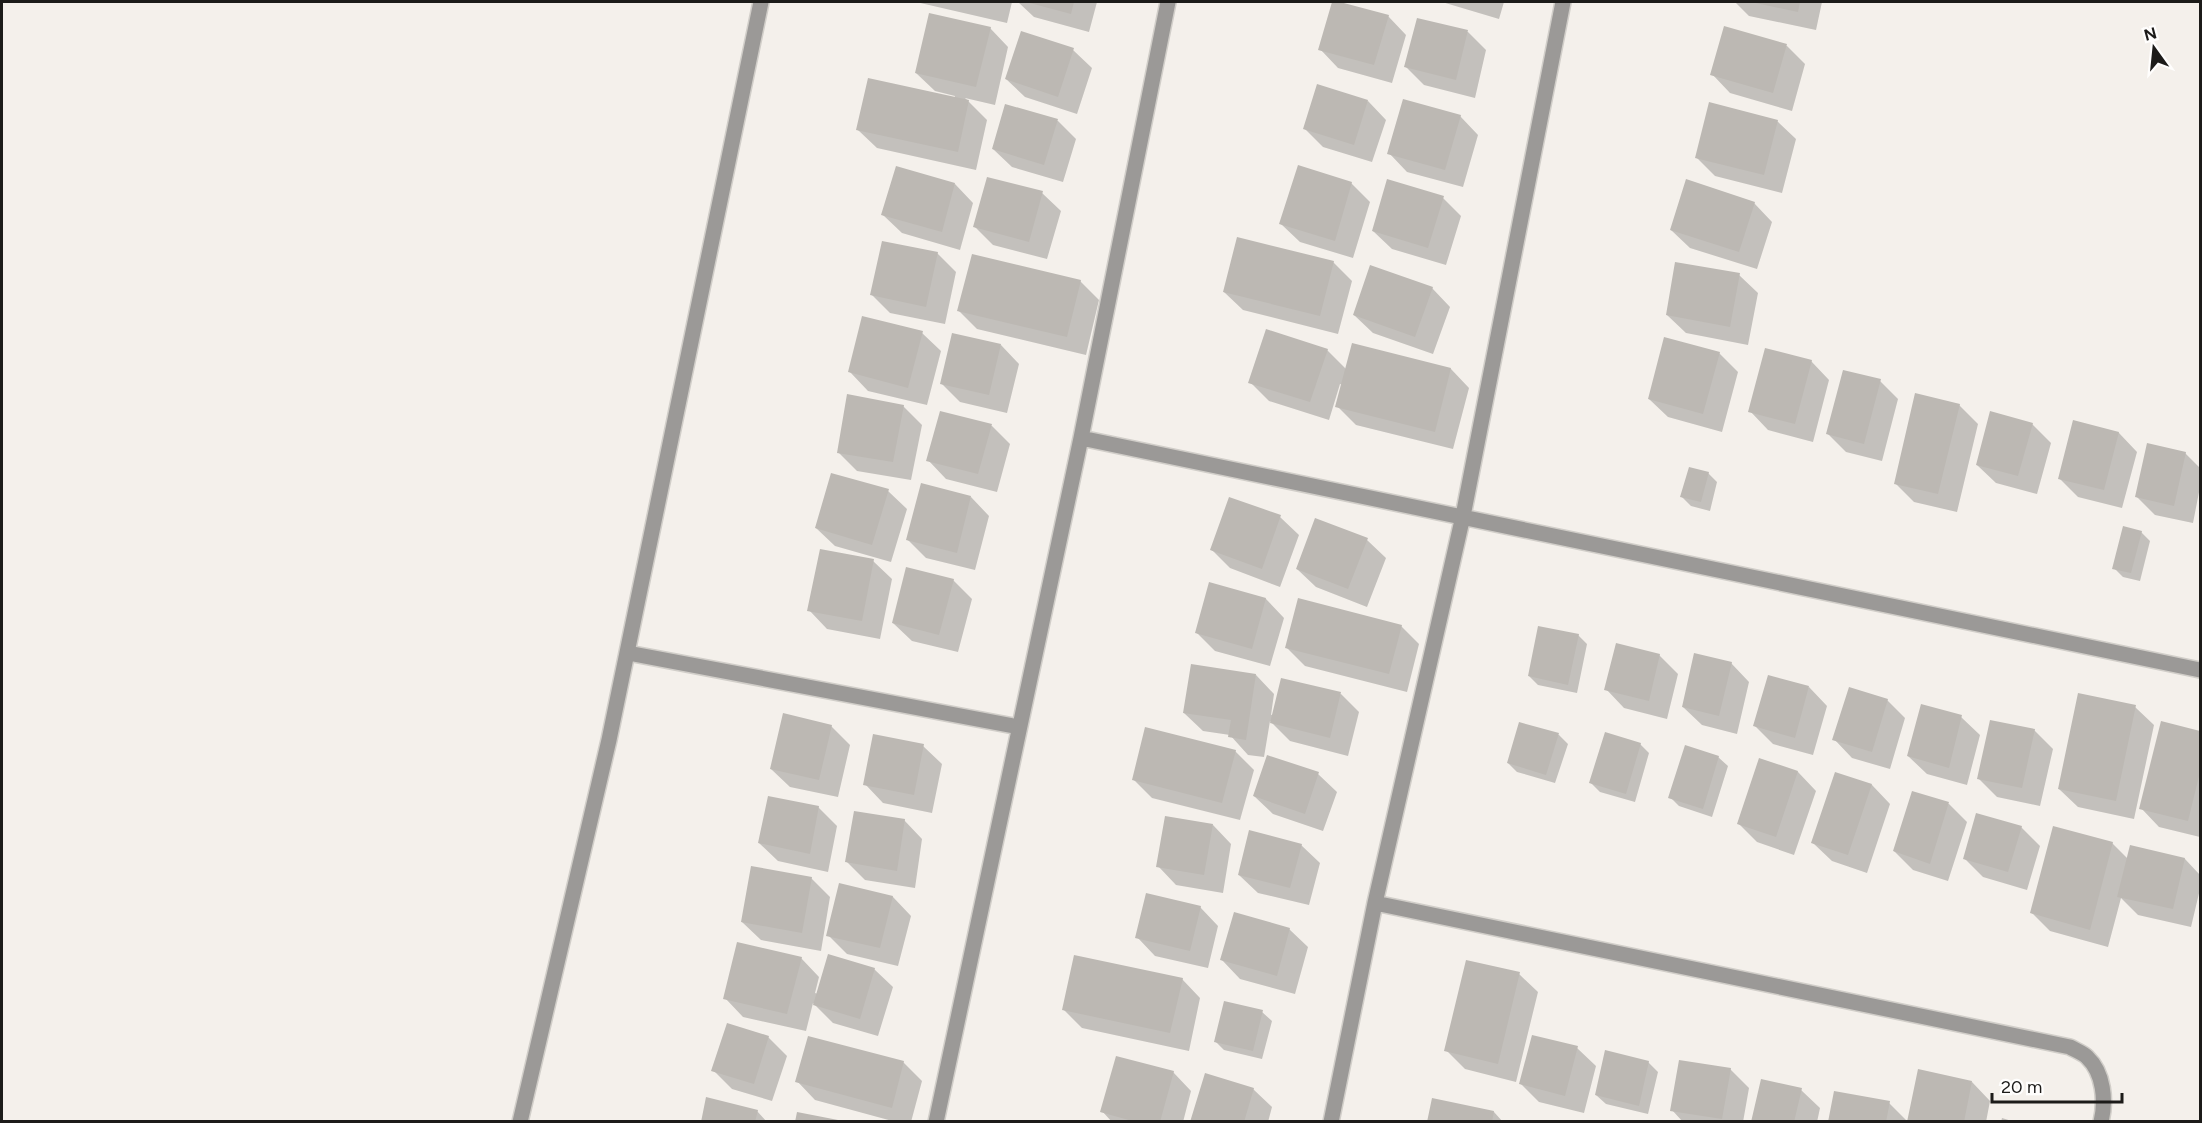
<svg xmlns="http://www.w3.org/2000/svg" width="2202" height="1123" viewBox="0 0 2202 1123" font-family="Figtree,sans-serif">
	<rect width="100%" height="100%" fill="#f4f0eb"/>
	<!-- shadow -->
	<path fill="#0003" d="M916,2H1012L1007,23Z
		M1018,2H1097L1089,32L1034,17Z
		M1333,2L1388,16L1406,35L1392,83L1338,68L1320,49Z
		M1442,2H1504L1499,19Z
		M1735,2H1822L1816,30L1749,16Z
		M1418,20L1468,32L1486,50L1475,98L1424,85L1406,67Z
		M990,28L1008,47L995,105L965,98L987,120L976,170L877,148L858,130L954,99L955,96L935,91L916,73Z
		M1725,28L1787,46L1805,64L1792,111L1730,93L1712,74Z
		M1073,50L1092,68L1077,114L1025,97L1006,79Z
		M1368,101L1386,120L1372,162L1323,147L1304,128Z
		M1006,105L1058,121L1076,139L1063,182L1012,167L993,149Z
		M1460,116L1478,135L1463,187L1407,172L1389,153Z
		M1777,121L1796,139L1782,193L1715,176L1696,157Z
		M1351,183L1370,202L1353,258L1300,242L1281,224Z
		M955,184L973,203L960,250L902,233L883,215Z
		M1042,193L1061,211L1047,259L993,245L974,226Z
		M1443,198L1461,216L1446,265L1392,249L1373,231Z
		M1754,203L1772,222L1757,269L1690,248L1671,230Z
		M937,253L956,272L945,324L890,313L872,295Z
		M1333,262L1352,281L1338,334L1243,310L1224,292Z
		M1739,275L1758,293L1748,345L1686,333L1667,315Z
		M1080,281L1099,300L1086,355L977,329L959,311Z
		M1432,288L1450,307L1433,354L1373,333L1354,315Z
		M922,333L941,351L927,405L868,391L850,372Z
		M1001,345L1019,364L1007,413L960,402L942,384Z
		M1353,345L1451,369L1469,388L1453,449L1356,425L1337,406L1343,385L1340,384L1329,420L1269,401L1250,382L1327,350L1347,370Z
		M1719,353L1738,372L1722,432L1668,417L1649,399Z
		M1811,361L1829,380L1813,442L1768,430L1750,411Z
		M1880,381L1898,399L1882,461L1846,452L1828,434Z
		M1959,405L1978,424L1957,512L1914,502L1895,483Z
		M903,406L922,425L911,480L857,471L838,452Z
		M941,412L992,426L1010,444L997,492L946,479L928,460Z
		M2074,422L2119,433L2137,452L2122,508L2078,497L2059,478Z
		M2032,424L2051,443L2037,494L1996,483L1977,465Z
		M2185,453L2200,468V487L2193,523L2155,515L2136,496Z
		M1708,473L1717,482L1710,511L1691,506L1682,497Z
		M888,491L907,509L891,562L835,546L816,528Z
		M971,497L989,516L975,570L926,558L908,540Z
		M1280,517L1299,535L1280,587L1230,568L1212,550Z
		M2141,532L2150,541L2140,581L2123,577L2114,568Z
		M1367,540L1386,558L1367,607L1316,587L1297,569Z
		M873,561L892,579L880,639L827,629L809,610Z
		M953,580L972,599L958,652L912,641L893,623Z
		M1210,584L1266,599L1284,618L1270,666L1215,651L1196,632Z
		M1401,626L1419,644L1407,692L1305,666L1287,648Z
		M1578,635L1587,644L1577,693L1538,685L1529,676Z
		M1659,655L1678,674L1667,719L1624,708L1606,689Z
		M1731,663L1749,682L1737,734L1702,725L1683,707Z
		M1256,675L1274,694L1271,715L1341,694L1359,712L1348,756L1290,741L1270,721L1264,757L1248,755L1230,735L1203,731L1184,713Z
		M1809,687L1827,706L1813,755L1773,744L1755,726Z
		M1887,700L1905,718L1890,769L1852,758L1834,739Z
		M2135,707L2154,725L2134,819L2078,807L2059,789Z
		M1961,717L1980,735L1967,785L1927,774L1908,756Z
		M2162,723L2200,733V837L2159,827L2141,808Z
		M1520,724L1559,735L1568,744L1555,783L1517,772L1508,763Z
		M831,726L850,745L838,797L790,787L771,769Z
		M2034,730L2053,749L2040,806L1997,797L1979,779Z
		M1640,744L1649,753L1635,802L1600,792L1591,783Z
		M923,746L942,764L932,813L883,803L865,784Z
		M1235,751L1254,770L1240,820L1152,798L1133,779Z
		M1718,757L1728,766L1712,817L1679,806L1670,797Z
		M1760,760L1798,772L1816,791L1794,855L1757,842L1738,823Z
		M1318,774L1337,792L1323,831L1273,814L1254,796Z
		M1836,774L1872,785L1890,804L1867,873L1832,861L1813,843Z
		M1913,793L1949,804L1967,822L1948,881L1913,870L1894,851Z
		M818,807L837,826L828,872L778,861L759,843Z
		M904,820L922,839L915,888L865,880L846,861Z
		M1213,825L1231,844L1223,893L1176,885L1158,866Z
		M2021,827L2040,846L2027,890L1983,877L1965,859Z
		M2112,843L2128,859H2185L2200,875V889L2191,927L2138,915L2121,898L2108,947L2050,931L2032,913Z
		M1301,845L1320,863L1309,905L1258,893L1239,875Z
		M811,878L830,897L821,951L761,940L742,922Z
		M840,885L893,897L911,916L898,966L847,954L828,935Z
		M1200,907L1218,926L1208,968L1155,956L1137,937Z
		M1289,929L1308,947L1295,994L1240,979L1222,960Z
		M801,958L819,977L815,993L818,994L874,969L893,987L878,1036L833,1023L813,1003L806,1031L743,1017L725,998Z
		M1519,974L1538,992L1516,1082L1465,1069L1446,1050Z
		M1182,979L1200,998L1189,1051L1082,1028L1064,1010Z
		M1262,1012L1272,1021L1262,1059L1224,1050L1215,1041Z
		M768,1037L787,1056L772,1101L732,1089L713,1070Z
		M1577,1048L1596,1066L1584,1113L1539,1102L1521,1084Z
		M903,1062L922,1081L911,1122H896L815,1100L797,1081Z
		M1648,1062L1658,1072L1648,1114L1606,1104L1596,1095Z
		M1730,1069L1749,1088L1743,1122H1683L1672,1110Z
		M1173,1072L1191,1091L1183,1122H1112L1102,1111Z
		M1972,1082L1990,1101L1986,1122H1909Z
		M1253,1089L1272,1107L1268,1122H1192Z
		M1801,1090L1820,1108L1817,1122H1752Z
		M1889,1103L1908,1122H1830Z
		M757,1111L767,1122H702Z
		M1494,1112L1503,1122H1428Z
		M2002,1118L2015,1122H2001Z"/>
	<!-- building -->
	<path fill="#bcb8b3" d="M1026,2H1074L1071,14Z
		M1332,2H1340L1389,15L1374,65L1318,50Z
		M1751,2H1800L1798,12Z
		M929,13L991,27L976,87L915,73Z
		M1417,18L1468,30L1456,80L1404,67Z
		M1724,26L1787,44L1773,93L1710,75Z
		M1021,31L1074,48L1058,97L1005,79Z
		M868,78L969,100L958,152L856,130Z
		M1317,84L1368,100L1354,145L1303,129Z
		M1403,99L1461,115L1445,170L1387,154Z
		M1709,102L1778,120L1764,175L1695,158Z
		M1005,104L1058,119L1044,165L992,149Z
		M1298,165L1352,182L1335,241L1279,224Z
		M896,166L955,183L942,232L881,215Z
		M987,177L1043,191L1029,242L973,227Z
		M1387,179L1444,196L1428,248L1372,231Z
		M1686,179L1755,202L1739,252L1670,230Z
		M1237,237L1334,261L1320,316L1223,292Z
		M882,241L938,252L926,307L870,295Z
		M972,254L1081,280L1067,337L957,311Z
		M1675,262L1740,273L1730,327L1666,315Z
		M1370,265L1433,287L1415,337L1353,315Z
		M862,316L923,331L908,388L848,372Z
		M1266,329L1328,349L1310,402L1248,383Z
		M952,333L1001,344L989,395L940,384Z
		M1664,337L1720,352L1703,414L1648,399Z
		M1352,343L1451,368L1435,432L1335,407Z
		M1765,348L1812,360L1795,424L1748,412Z
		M1843,370L1881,379L1864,444L1826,434Z
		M1915,393L1960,404L1938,494L1894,484Z
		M847,394L904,405L893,462L837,453Z
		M940,411L992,424L978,474L926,461Z
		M1990,411L2033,423L2018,476L1976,465Z
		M2073,420L2119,432L2104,490L2058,479Z
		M2147,443L2186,452L2174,506L2135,497Z
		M1689,467L1709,472L1701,502L1680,497Z
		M831,473L889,489L872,545L815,528Z
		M921,483L971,496L957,553L906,540Z
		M1229,497L1281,515L1262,569L1210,550Z
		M1315,518L1368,538L1348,589L1296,569Z
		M2123,526L2142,531L2131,573L2112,569Z
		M820,549L874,559L862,621L807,611Z
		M906,567L954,579L939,635L892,623Z
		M1209,582L1266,598L1252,649L1195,633Z
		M1298,598L1402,625L1389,674L1285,648Z
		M1538,626L1579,634L1568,685L1528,676Z
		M1616,643L1660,654L1649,701L1604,690Z
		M1694,653L1732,662L1719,716L1682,707Z
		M1191,664L1256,674L1246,740L1228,737L1231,720L1183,713Z
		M1768,675L1809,686L1795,738L1753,726Z
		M1281,678L1341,692L1330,738L1270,723Z
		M1849,687L1888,699L1872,752L1832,740Z
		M2078,693L2136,705L2116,801L2058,789Z
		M1921,704L1962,715L1949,768L1907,756Z
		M783,713L832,725L819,780L770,769Z
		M1990,720L2035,729L2022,788L1977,779Z
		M2161,721L2200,731V772L2188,821L2139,809Z
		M1519,722L1559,733L1546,775L1507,763Z
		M1145,727L1236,750L1222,803L1132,780Z
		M1605,732L1641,743L1626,794L1589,783Z
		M873,734L924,744L914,795L863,785Z
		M1685,745L1719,756L1703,809L1668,798Z
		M1267,755L1319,772L1305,814L1253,796Z
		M1759,758L1798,771L1776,837L1737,824Z
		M1835,772L1872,784L1848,855L1811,843Z
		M1912,791L1949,802L1930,864L1893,851Z
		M768,796L819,806L810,854L758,843Z
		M854,811L905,819L897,871L845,862Z
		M1976,813L2022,826L2008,872L1963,859Z
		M1165,816L1213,824L1204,875L1156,867Z
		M2053,826L2113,842L2090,930L2030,913Z
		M1249,830L1302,844L1290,888L1238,875Z
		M2130,845L2185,858L2173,909L2117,897Z
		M751,866L812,877L802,933L741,922Z
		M839,883L893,896L880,948L826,936Z
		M1146,893L1201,906L1190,951L1135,938Z
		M1234,912L1290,928L1277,976L1220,960Z
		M737,942L802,957L787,1014L723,999Z
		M828,954L875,968L860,1019L813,1005Z
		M1074,955L1183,978L1170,1033L1062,1010Z
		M1466,960L1520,972L1498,1064L1444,1051Z
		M1224,1001L1263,1010L1253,1051L1214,1042Z
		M727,1023L769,1036L754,1084L711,1071Z
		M1532,1035L1578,1046L1565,1096L1519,1084Z
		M808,1036L904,1061L892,1108L795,1082Z
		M1605,1050L1649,1061L1639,1106L1595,1095Z
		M1116,1056L1174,1071L1160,1122H1136L1100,1112Z
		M1679,1060L1731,1068L1722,1119L1670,1111Z
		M1918,1069L1972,1081L1964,1122H1907Z
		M1205,1073L1254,1088L1244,1122H1190Z
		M1761,1079L1802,1088L1794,1122H1751Z
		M1834,1091L1890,1101L1886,1122H1828Z
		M706,1097L758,1110L755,1122H701Z
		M1432,1098L1494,1111L1492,1122H1427Z
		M797,1112L838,1120V1122H795Z"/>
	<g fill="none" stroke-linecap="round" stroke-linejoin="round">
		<defs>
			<path id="minor" d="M1081,438L2200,670
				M628,653L1019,727
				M1375,903L2070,1047C2075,1050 2083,1053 2087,1057C2104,1073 2106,1101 2101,1122
				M520,1122L609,740L761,2
				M936,1122L1081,438L1168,2
				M1331,1122L1375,903L1463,516L1563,2"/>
		</defs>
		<!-- minor casing -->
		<use href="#minor" stroke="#d1cec9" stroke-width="18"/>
		<!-- minor -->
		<use href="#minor" stroke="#9b9997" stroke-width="15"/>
	</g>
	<!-- border -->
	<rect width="2202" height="1123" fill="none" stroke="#1c1b19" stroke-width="6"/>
	<!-- north arrow -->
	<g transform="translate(2154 48) rotate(345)" stroke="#fffefd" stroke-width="4.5" paint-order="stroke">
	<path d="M0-4.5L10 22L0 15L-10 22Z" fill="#1c1b19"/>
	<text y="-9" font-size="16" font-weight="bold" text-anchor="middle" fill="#1c1b19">N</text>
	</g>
	<!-- scale -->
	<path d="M1992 1093v9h130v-9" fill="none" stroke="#1c1b19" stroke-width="3"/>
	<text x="2001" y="1093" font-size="18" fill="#1c1b19" stroke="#fffefd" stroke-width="4.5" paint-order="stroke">20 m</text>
</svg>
